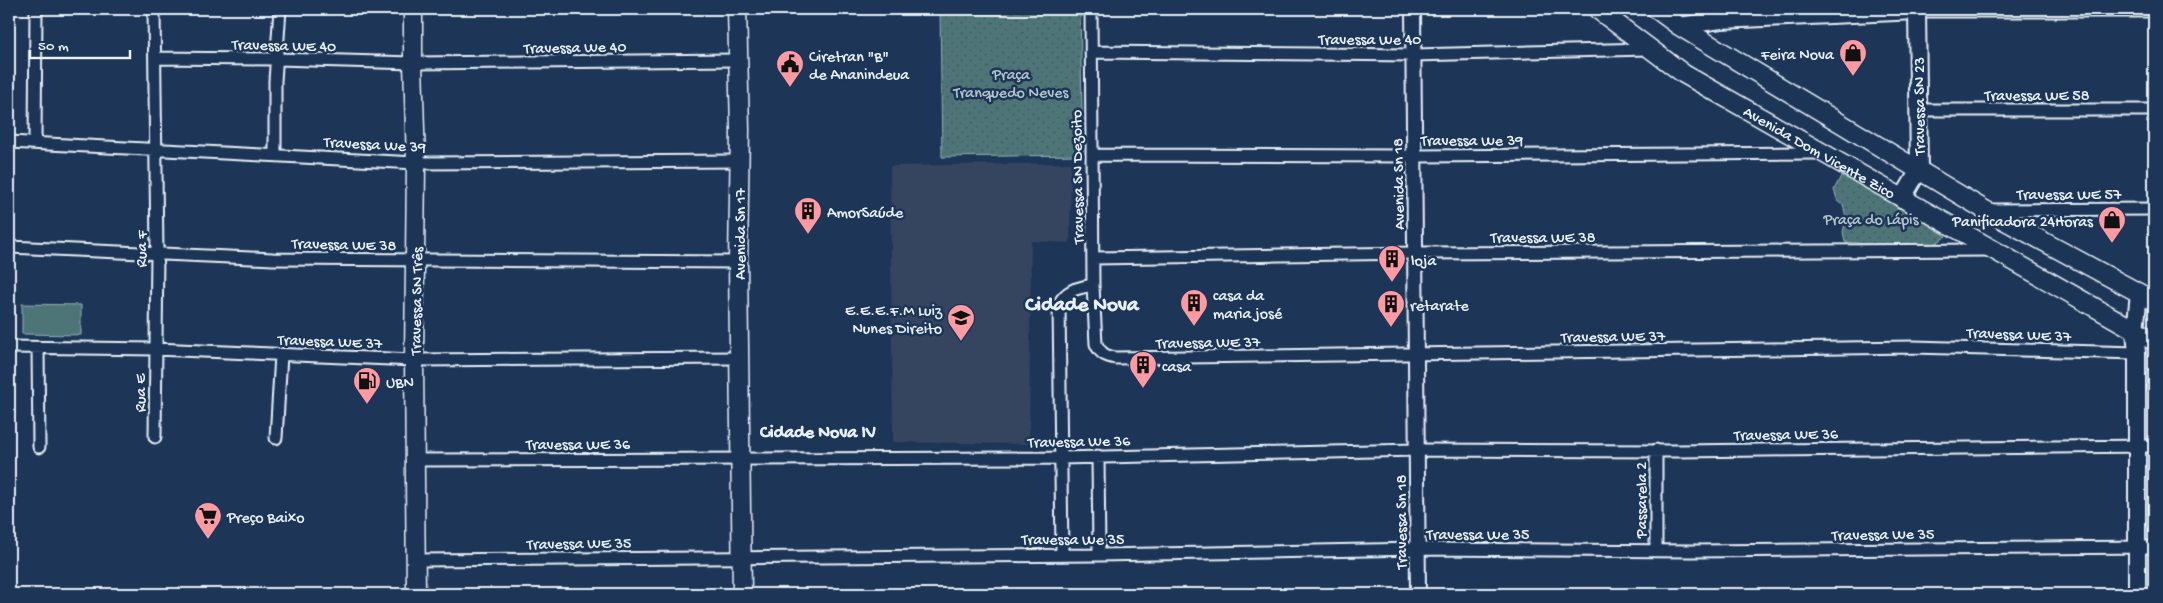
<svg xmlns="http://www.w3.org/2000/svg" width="2163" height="603" viewBox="0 0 2163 603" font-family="'Gochi Hand',sans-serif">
	<defs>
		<pattern id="park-dots" width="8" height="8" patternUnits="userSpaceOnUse" patternTransform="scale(1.25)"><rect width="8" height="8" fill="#4d7477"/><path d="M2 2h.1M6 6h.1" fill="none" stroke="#495c5e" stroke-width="1.8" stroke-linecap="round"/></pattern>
	</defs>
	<rect width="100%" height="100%" fill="#1d3557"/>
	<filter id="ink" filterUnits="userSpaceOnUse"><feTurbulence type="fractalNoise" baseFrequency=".02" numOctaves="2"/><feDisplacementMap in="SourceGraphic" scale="10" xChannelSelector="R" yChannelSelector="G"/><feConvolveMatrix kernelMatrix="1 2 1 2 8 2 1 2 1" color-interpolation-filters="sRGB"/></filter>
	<g filter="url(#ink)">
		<!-- built -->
		<path fill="#34445f" d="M1071,163L1070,243L1031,241L1029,444L893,442L890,166Z"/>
		<!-- grass -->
		<path fill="#4d7477" stroke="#9ab2b8" d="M22,304L81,305V335L22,334Z"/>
		<!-- park -->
		<path fill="url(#park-dots)" stroke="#9ab2b8" d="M940,9H1080L1083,155L942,157Z
			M1841,176L1874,189L1946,236L1931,247L1911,248L1845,242L1843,232L1846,219L1843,204L1838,202L1834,190Z"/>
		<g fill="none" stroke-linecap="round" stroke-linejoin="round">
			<defs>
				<path id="minor" d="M154,9L157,253L155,437
					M1091,9L1093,285L1096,344C1100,353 1105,356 1115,358L1913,347L2137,353
					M1917,11H2154
					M1091,52L1414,55L1648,49
					M155,58L277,59L413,63L737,60
					M1919,110H2154
					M9,142L416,163L740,161
					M35,143L36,9
					M275,155V81L280,9
					M1092,155L1414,156L1819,153
					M1989,210L2154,209
					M9,247L273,259L738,262
					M1093,258L1416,253L1991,250
					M9,347L155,349L414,360L740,358
					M38,348L39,447
					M276,438L281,355
					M1098,456L1099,555
					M415,460L1061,458L1417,450L1677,451L2154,446
					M1656,550V450
					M1062,554L1059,304C1067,289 1078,288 1093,285
					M417,560L1099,555L1419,549L1691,551L2154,547"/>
				<path id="tertiary" d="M1413,9L1418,594"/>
				<path id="secondary" d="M1679,26L1721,20L1917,11
					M1902,199L1919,170L1917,9
					M2137,594V353L2135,331L2139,293"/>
				<g id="primary">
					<path d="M413,9V63L416,163L414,360L416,594"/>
					<path d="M737,9L740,130L738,262L742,594"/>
					<path id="s1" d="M1597,9L1684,74L2154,341"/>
					<path d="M1656,9L1679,26L1985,210L2154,301"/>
				</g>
			</defs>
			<!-- minor casing -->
			<use href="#minor" stroke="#e8f1f8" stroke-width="15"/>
			<!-- tertiary casing -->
			<use href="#tertiary" stroke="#e8f1f8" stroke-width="18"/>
			<!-- secondary casing -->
			<use href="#secondary" stroke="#e8f1f8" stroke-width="20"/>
			<!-- primary casing -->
			<use href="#primary" stroke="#e8f1f8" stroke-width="21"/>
			<!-- minor -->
			<use href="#minor" stroke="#1d3557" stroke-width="11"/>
			<!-- tertiary -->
			<use href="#tertiary" stroke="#1d3557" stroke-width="14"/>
			<!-- secondary -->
			<use href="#secondary" stroke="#1d3557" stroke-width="16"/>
			<!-- primary -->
			<use href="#primary" stroke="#1d3557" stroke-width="18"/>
		</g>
	</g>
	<!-- icons -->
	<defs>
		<symbol id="shop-pin" viewBox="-11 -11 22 30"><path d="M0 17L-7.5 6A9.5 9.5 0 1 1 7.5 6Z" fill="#ff9aa2" stroke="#1d3557"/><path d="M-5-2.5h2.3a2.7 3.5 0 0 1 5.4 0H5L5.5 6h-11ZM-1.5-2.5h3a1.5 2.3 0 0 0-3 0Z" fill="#111"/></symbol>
		<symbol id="civic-pin" viewBox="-11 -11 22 30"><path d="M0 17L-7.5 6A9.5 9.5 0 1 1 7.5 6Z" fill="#ff9aa2" stroke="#1d3557"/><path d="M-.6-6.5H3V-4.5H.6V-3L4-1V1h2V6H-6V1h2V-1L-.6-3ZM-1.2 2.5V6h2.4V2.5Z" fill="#111"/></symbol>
		<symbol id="building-pin" viewBox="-11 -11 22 30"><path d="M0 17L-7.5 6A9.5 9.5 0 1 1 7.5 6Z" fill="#ff9aa2" stroke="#1d3557"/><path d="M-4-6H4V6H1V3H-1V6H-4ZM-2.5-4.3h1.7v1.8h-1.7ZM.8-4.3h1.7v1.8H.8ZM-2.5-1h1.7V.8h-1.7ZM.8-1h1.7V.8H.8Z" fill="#111"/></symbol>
		<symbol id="school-pin" viewBox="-11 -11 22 30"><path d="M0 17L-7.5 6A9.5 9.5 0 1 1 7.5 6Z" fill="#ff9aa2" stroke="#1d3557"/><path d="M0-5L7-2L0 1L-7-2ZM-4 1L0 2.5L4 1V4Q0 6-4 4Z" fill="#111"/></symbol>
		<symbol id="fuel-pin" viewBox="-11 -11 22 30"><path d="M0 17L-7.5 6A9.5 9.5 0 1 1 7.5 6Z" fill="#ff9aa2" stroke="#1d3557"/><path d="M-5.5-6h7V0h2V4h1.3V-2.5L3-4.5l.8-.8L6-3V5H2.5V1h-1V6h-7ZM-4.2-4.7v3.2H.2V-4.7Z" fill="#111"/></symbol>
		<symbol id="supermarket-pin" viewBox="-11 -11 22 30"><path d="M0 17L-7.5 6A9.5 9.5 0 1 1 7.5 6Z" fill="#ff9aa2" stroke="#1d3557"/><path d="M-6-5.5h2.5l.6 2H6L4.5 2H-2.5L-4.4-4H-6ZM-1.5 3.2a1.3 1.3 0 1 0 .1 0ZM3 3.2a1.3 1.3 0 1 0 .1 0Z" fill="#111"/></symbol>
	</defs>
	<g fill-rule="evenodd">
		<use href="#shop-pin" x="1837" y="37" width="32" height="43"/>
		<use href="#civic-pin" x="774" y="48" width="32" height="43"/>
		<use href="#building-pin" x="792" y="195" width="32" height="43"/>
		<use href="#shop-pin" x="2096" y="204" width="32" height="43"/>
		<use href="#building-pin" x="1376" y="243" width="32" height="43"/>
		<use href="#building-pin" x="1178" y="287" width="32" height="43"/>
		<use href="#building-pin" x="1375" y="288" width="32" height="43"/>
		<use href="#school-pin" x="945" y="302" width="32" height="43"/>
		<use href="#building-pin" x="1127" y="349" width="32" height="43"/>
		<use href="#fuel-pin" x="351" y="365" width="32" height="43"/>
		<use href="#supermarket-pin" x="192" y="500" width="32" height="43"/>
	</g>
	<g text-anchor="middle" stroke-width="5" stroke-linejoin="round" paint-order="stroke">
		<!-- street labels -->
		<g font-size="16" fill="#e8f1f8" stroke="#1d3557">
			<text x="1370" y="44">Travessa We 40</text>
			<text transform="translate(284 44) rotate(1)" y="6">Travessa WE 40</text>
			<text transform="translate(575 46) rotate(-1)" y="6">Travessa We 40</text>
			<text x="2037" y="100">Travessa WE 58</text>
			<text transform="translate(1918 106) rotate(-90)" y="6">Travessa SN 23</text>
			<text x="1472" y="145">Travessa We 39</text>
			<text transform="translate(375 143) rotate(3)" y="6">Travessa We 39</text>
			<text dy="6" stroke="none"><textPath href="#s1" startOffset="265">Avenida Dom Vicente Zico</textPath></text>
			<text transform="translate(1076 177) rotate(-91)" y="6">Travessa SN Dezoito</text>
			<text transform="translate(1397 184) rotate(-91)" y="6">Avenida Sn 18</text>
			<text x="2069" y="199">Travessa WE 57</text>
			<text transform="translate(739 234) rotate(-90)" y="6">Avenida Sn 17</text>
			<text x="1543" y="242">Travessa WE 38</text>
			<text transform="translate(344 243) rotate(1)" y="6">Travessa WE 38</text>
			<text transform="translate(140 249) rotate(-90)" y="6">Rua F</text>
			<text transform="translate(415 301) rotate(-89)" y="6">Travessa SN Três</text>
			<text transform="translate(2019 333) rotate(2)" y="6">Travessa WE 37</text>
			<text transform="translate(1613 335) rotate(-1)" y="6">Travessa WE 37</text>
			<text transform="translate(330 340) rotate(2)" y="6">Travessa WE 37</text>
			<text transform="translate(1208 341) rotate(-1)" y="6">Travessa WE 37</text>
			<text transform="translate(139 393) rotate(-90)" y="6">Rua E</text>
			<text transform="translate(1786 433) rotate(-1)" y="6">Travessa WE 36</text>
			<text transform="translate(1079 440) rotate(-1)" y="6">Travessa We 36</text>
			<text x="578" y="449">Travessa WE 36</text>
			<text transform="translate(1640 500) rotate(-90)" y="6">Passarela 2</text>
			<text transform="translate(1400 522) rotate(-90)" y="6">Travessa Sn 18</text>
			<text x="1478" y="539">Travessa We 35</text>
			<text transform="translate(1883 533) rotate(-1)" y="6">Travessa We 35</text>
			<text x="1073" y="544">Travessa We 35</text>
			<text transform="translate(579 542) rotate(-1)" y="6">Travessa WE 35</text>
		</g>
		<!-- poi labels -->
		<g font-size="16" fill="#e8f1f8" stroke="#1d3557" text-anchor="start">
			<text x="1834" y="59" text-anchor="end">Feira Nova</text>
			<text x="809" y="61">Ciretran "B"<tspan x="809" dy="18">de Ananindeua</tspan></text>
			<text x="827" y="217">AmorSaúde</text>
			<text x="2093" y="226" text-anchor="end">Panificadora 24Horas</text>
			<text x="1411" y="265">loja</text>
			<text x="1213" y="300">casa da<tspan x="1213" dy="18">maria josé</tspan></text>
			<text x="1410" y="310">retarate</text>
			<text x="942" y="315" text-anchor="end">E.E.E.F.M Luiz<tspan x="942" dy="18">Nunes Direito</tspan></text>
			<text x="1162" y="371">casa</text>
			<text x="386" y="387">UBN</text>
			<text x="227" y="522">Preço Baixo</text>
		</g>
		<!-- park labels -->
		<g font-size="16" fill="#b2c5cb" stroke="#1d3557">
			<text x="1011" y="79">Praça<tspan x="1011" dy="18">Tranquedo Neves</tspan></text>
			<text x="1871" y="224">Praça do Lápis</text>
		</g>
		<!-- neighbourhood labels -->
		<g font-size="18" font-weight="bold" fill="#e8f1f8" stroke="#1d3557">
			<text x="818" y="437">Cidade Nova IV</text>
		</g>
		<!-- district labels -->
		<g font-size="21" font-weight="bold" fill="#e8f1f8" stroke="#1d3557">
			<text x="1082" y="310">Cidade Nova</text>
		</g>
	</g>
	<!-- margin -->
	<rect width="2163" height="603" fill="none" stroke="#1d3557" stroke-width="30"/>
	<rect x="15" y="15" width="2133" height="573" fill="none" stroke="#e8f1f8" stroke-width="2" filter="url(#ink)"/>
	<!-- scale -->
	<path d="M30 50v8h100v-8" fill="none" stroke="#e8f1f8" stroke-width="2.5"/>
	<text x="38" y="50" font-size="15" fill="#e8f1f8" stroke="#1d3557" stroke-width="4" paint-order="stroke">50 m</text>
</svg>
